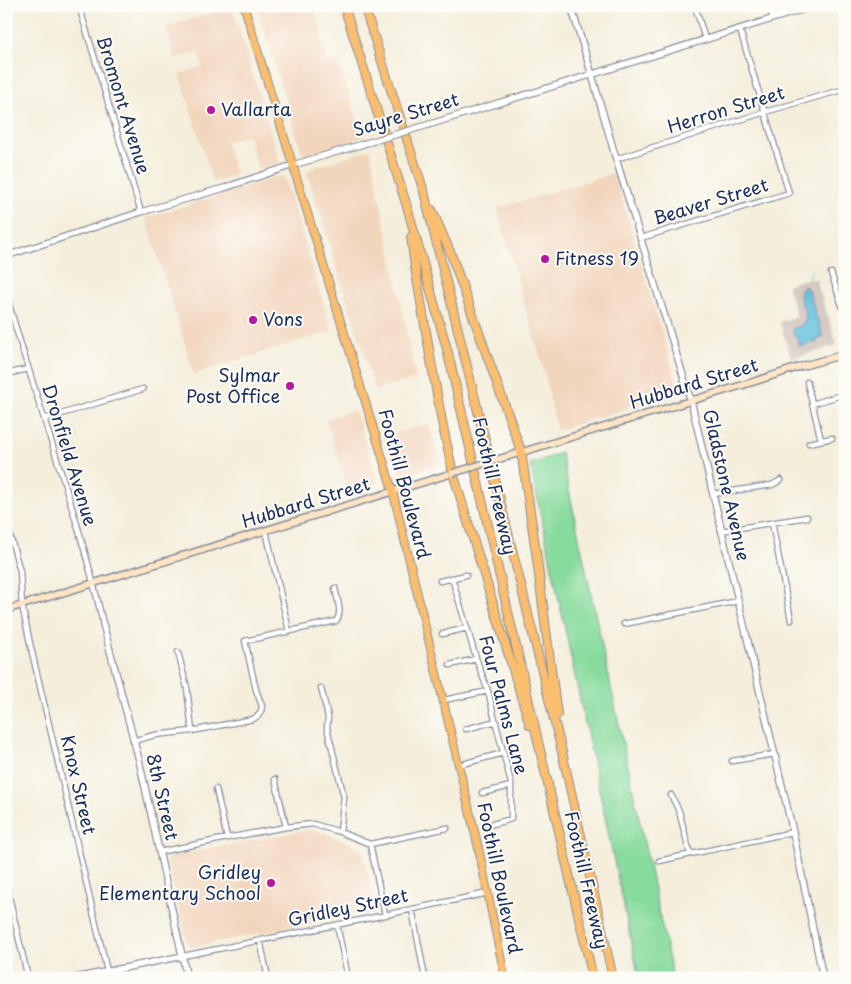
<svg xmlns="http://www.w3.org/2000/svg" width="851" height="984" viewBox="0 0 851 984" font-family="'Playpen Sans',sans-serif">
	<rect width="100%" height="100%" fill="#fdfcf7"/>
	<filter id="ink" filterUnits="userSpaceOnUse"><feTurbulence type="fractalNoise" baseFrequency=".02" numOctaves="2"/><feDisplacementMap in="SourceGraphic" scale="10" xChannelSelector="R" yChannelSelector="G"/><feConvolveMatrix kernelMatrix="1 2 1 2 8 2 1 2 1" color-interpolation-filters="sRGB"/></filter>
	<filter id="wash" filterUnits="userSpaceOnUse"><feTurbulence type="fractalNoise" baseFrequency=".0096" numOctaves="4" result="noise"/><feDisplacementMap in="SourceGraphic" scale="20" xChannelSelector="R" yChannelSelector="G"/><feGaussianBlur stdDeviation="1.12" result="paint"/><feColorMatrix in="noise" values="0 0 0 0 0 0 0 0 0 0 0 0 0 0 0 0 0 1.4 0 .05"/><feComposite in="paint" operator="in"/></filter>
	<g filter="url(#wash)">
		<rect width="100%" height="100%" fill="#f4eedb"/>
		<!-- built -->
		<path fill="#f2d5bd" d="M257,6H321V7L314,10L323,35L318,37V39L322,40L328,63L338,60L363,137L307,155L302,153Z
			M232,7L279,160L277,164L258,169L248,135L226,142L236,176L213,183L180,74L203,66L198,51L175,58L166,27Z
			M370,149L416,379L375,390L307,172L310,169Z
			M614,173L679,390L675,394L557,430L544,371L497,209Z
			M280,176H282L285,179L332,331L194,374L146,218Z
			M355,410L377,480L375,485L357,491V494L350,496L326,419Z
			M428,423L441,464L401,476L389,436Z
			M306,830L315,831L325,833L361,848L376,906L374,910L192,947L188,946L167,861L168,857Z"/>
		<!-- industrial -->
		<path fill="#cfc1ba" d="M816,279L837,345L791,359L780,322L797,316L787,285L802,280Z"/>
		<!-- green -->
		<path fill="#87db9d" stroke="#51857e" d="M561,453L673,978H639L530,464Z"/>
		<!-- water -->
		<path fill="#5cbeda" stroke="#3c769c" d="M804,286L808,289L823,337L816,341V343L813,342L801,346L800,347L797,337L794,335L792,329L803,324L806,318C805,309 799,300 800,291L804,288Z"/>
		<g fill="none" stroke-linecap="round" stroke-linejoin="round">
			<!-- stream -->
			<path stroke="#5cbeda" stroke-width="1" d="M807,279L812,271"/>
		</g>
	</g>
	<g filter="url(#ink)">
		<g fill="none" stroke-linecap="round" stroke-linejoin="round">
			<defs>
				<path id="minor" d="M79,6L141,212
					M695,6L705,39
					M769,6L773,19
					M616,159L765,112L845,89
					M641,238L789,193L740,30
					M831,273L845,314
					M6,294C13,318 20,343 28,367C54,453 84,537 103,624
					M840,371L845,391
					M6,374L28,369
					M807,382L821,440
					M812,404L845,394
					M45,419L143,389
					M809,443L832,438
					M845,491V497
					M713,494L772,485L781,480
					M6,521L20,571L22,605L31,648L107,971
					M772,523L791,620
					M266,531L289,631
					M721,531L807,517
					M452,578L476,658L488,691L496,724L511,783V819L489,825
					M440,581L466,575
					M624,624L738,601
					M442,634L467,628
					M178,652L187,688L192,731
					M450,665L476,659
					M321,688L328,717L327,728L344,797L340,832
					M444,700L488,691
					M466,729L496,721
					M133,741L155,735L192,731L253,719L258,716L261,711L262,706L256,690L245,641L336,621C343,613 337,599 335,588
					M732,761L775,754
					M459,765L503,753
					M275,779L286,827
					M216,789L227,838
					M482,793L511,786
					M671,795L679,811L690,854
					M370,844L385,915
					M159,852L227,838L286,827L313,824L340,832L370,844L447,828
					M659,861L793,832
					M6,884L28,978
					M412,909L425,978
					M337,925L348,978
					M260,940L268,978
					M183,956L385,915L488,893"/>
				<path id="tertiary" d="M571,6L592,75L616,159L691,401L793,832L823,978
					M421,127L814,6
					M6,256L141,212L224,188L293,165L373,141
					M103,624L139,760L187,978
					M75,978L183,956"/>
				<path id="secondary" d="M509,456L756,381L799,367L845,354
					M6,610L453,473"/>
				<path id="primary" d="M244,6L393,492L478,846L505,978"/>
				<path id="motorway" d="M344,6L408,210L447,349L593,978
					M364,6L424,192L562,752L613,978
					M432,210L451,254L521,451L536,552L557,715
					M411,237L415,267L431,361L442,422L453,473L530,725"/>
			</defs>
			<!-- minor casing -->
			<use href="#minor" stroke="#888e9c" stroke-width="7"/>
			<!-- tertiary casing -->
			<use href="#tertiary" stroke="#888e9c" stroke-width="8"/>
			<!-- secondary casing -->
			<use href="#secondary" stroke="#888e9c" stroke-width="9"/>
			<!-- primary casing -->
			<use href="#primary" stroke="#888e9c" stroke-width="9"/>
			<!-- motorway casing -->
			<use href="#motorway" stroke="#888e9c" stroke-width="10"/>
			<!-- minor -->
			<use href="#minor" stroke="#fff" stroke-width="4.5"/>
			<!-- tertiary -->
			<use href="#tertiary" stroke="#fff" stroke-width="5.5"/>
			<!-- secondary -->
			<use href="#secondary" stroke="#fde5c5" stroke-width="6"/>
			<!-- primary -->
			<use href="#primary" stroke="#fbbe6e" stroke-width="7"/>
			<!-- motorway -->
			<use href="#motorway" stroke="#fbbe6e" stroke-width="8"/>
			<defs>
				<path id="tertiary-bridge" d="M373,141L421,127"/>
				<path id="secondary-bridge" d="M453,473L509,456"/>
			</defs>
			<!-- tertiary-bridge casing -->
			<use href="#tertiary-bridge" stroke="#888e9c" stroke-width="8" stroke-linecap="butt"/>
			<!-- secondary-bridge casing -->
			<use href="#secondary-bridge" stroke="#888e9c" stroke-width="9" stroke-linecap="butt"/>
			<!-- tertiary-bridge -->
			<use href="#tertiary-bridge" stroke="#fff" stroke-width="5.5"/>
			<!-- secondary-bridge -->
			<use href="#secondary-bridge" stroke="#fde5c5" stroke-width="6"/>
		</g>
	</g>
	<!-- markers -->
	<g fill="#b5179e" stroke="#fdfcf7" stroke-width="2">
		<circle cx="211" cy="110" r="5"/>
		<circle cx="545" cy="259" r="5"/>
		<circle cx="253" cy="320" r="5"/>
		<circle cx="290" cy="386" r="5"/>
		<circle cx="271" cy="883" r="5"/>
	</g>
	<g text-anchor="middle" stroke-width="4" stroke-linejoin="round" paint-order="stroke">
		<!-- street labels -->
		<g font-size="18" fill="#1b2f5e" stroke="#fdfcf7">
			<text transform="translate(123 105) rotate(73)" y="6">Bromont Avenue</text>
			<text transform="translate(726 110) rotate(-17)" y="6">Herron Street</text>
			<text transform="translate(406 115) rotate(-17)" y="6">Sayre Street</text>
			<text transform="translate(711 202) rotate(-17)" y="6">Beaver Street</text>
			<text transform="translate(694 384) rotate(-17)" y="6">Hubbard Street</text>
			<text transform="translate(69 455) rotate(73)" y="6">Dronfield Avenue</text>
			<text transform="translate(404 484) rotate(75)" y="6">Foothill Boulevard</text>
			<text transform="translate(726 485) rotate(77)" y="6">Gladstone Avenue</text>
			<text transform="translate(494 486) rotate(77)" y="6">Foothill Freeway</text>
			<text transform="translate(306 503) rotate(-17)" y="6">Hubbard Street</text>
			<text transform="translate(503 705) rotate(75)" y="6">Four Palms Lane</text>
			<text transform="translate(78 785) rotate(77)" y="6">Knox Street</text>
			<text transform="translate(162 797) rotate(77)" y="6">8th Street</text>
			<text transform="translate(499 878) rotate(78)" y="6">Foothill Boulevard</text>
			<text transform="translate(586 880) rotate(77)" y="6">Foothill Freeway</text>
			<text transform="translate(348 908) rotate(-12)" y="6">Gridley Street</text>
		</g>
		<!-- poi labels -->
		<g font-size="18" fill="#1b2f5e" stroke="#fdfcf7" text-anchor="start">
			<text x="221" y="116">Vallarta</text>
			<text x="555" y="265">Fitness 19</text>
			<text x="263" y="326">Vons</text>
			<text x="280" y="382" text-anchor="end">Sylmar<tspan x="280" dy="21">Post Office</tspan></text>
			<text x="261" y="879" text-anchor="end">Gridley<tspan x="261" dy="21">Elementary School</tspan></text>
		</g>
	</g>
	<!-- margin -->
	<rect width="851" height="984" fill="none" stroke="#fdfcf7" stroke-width="25"/>
</svg>
